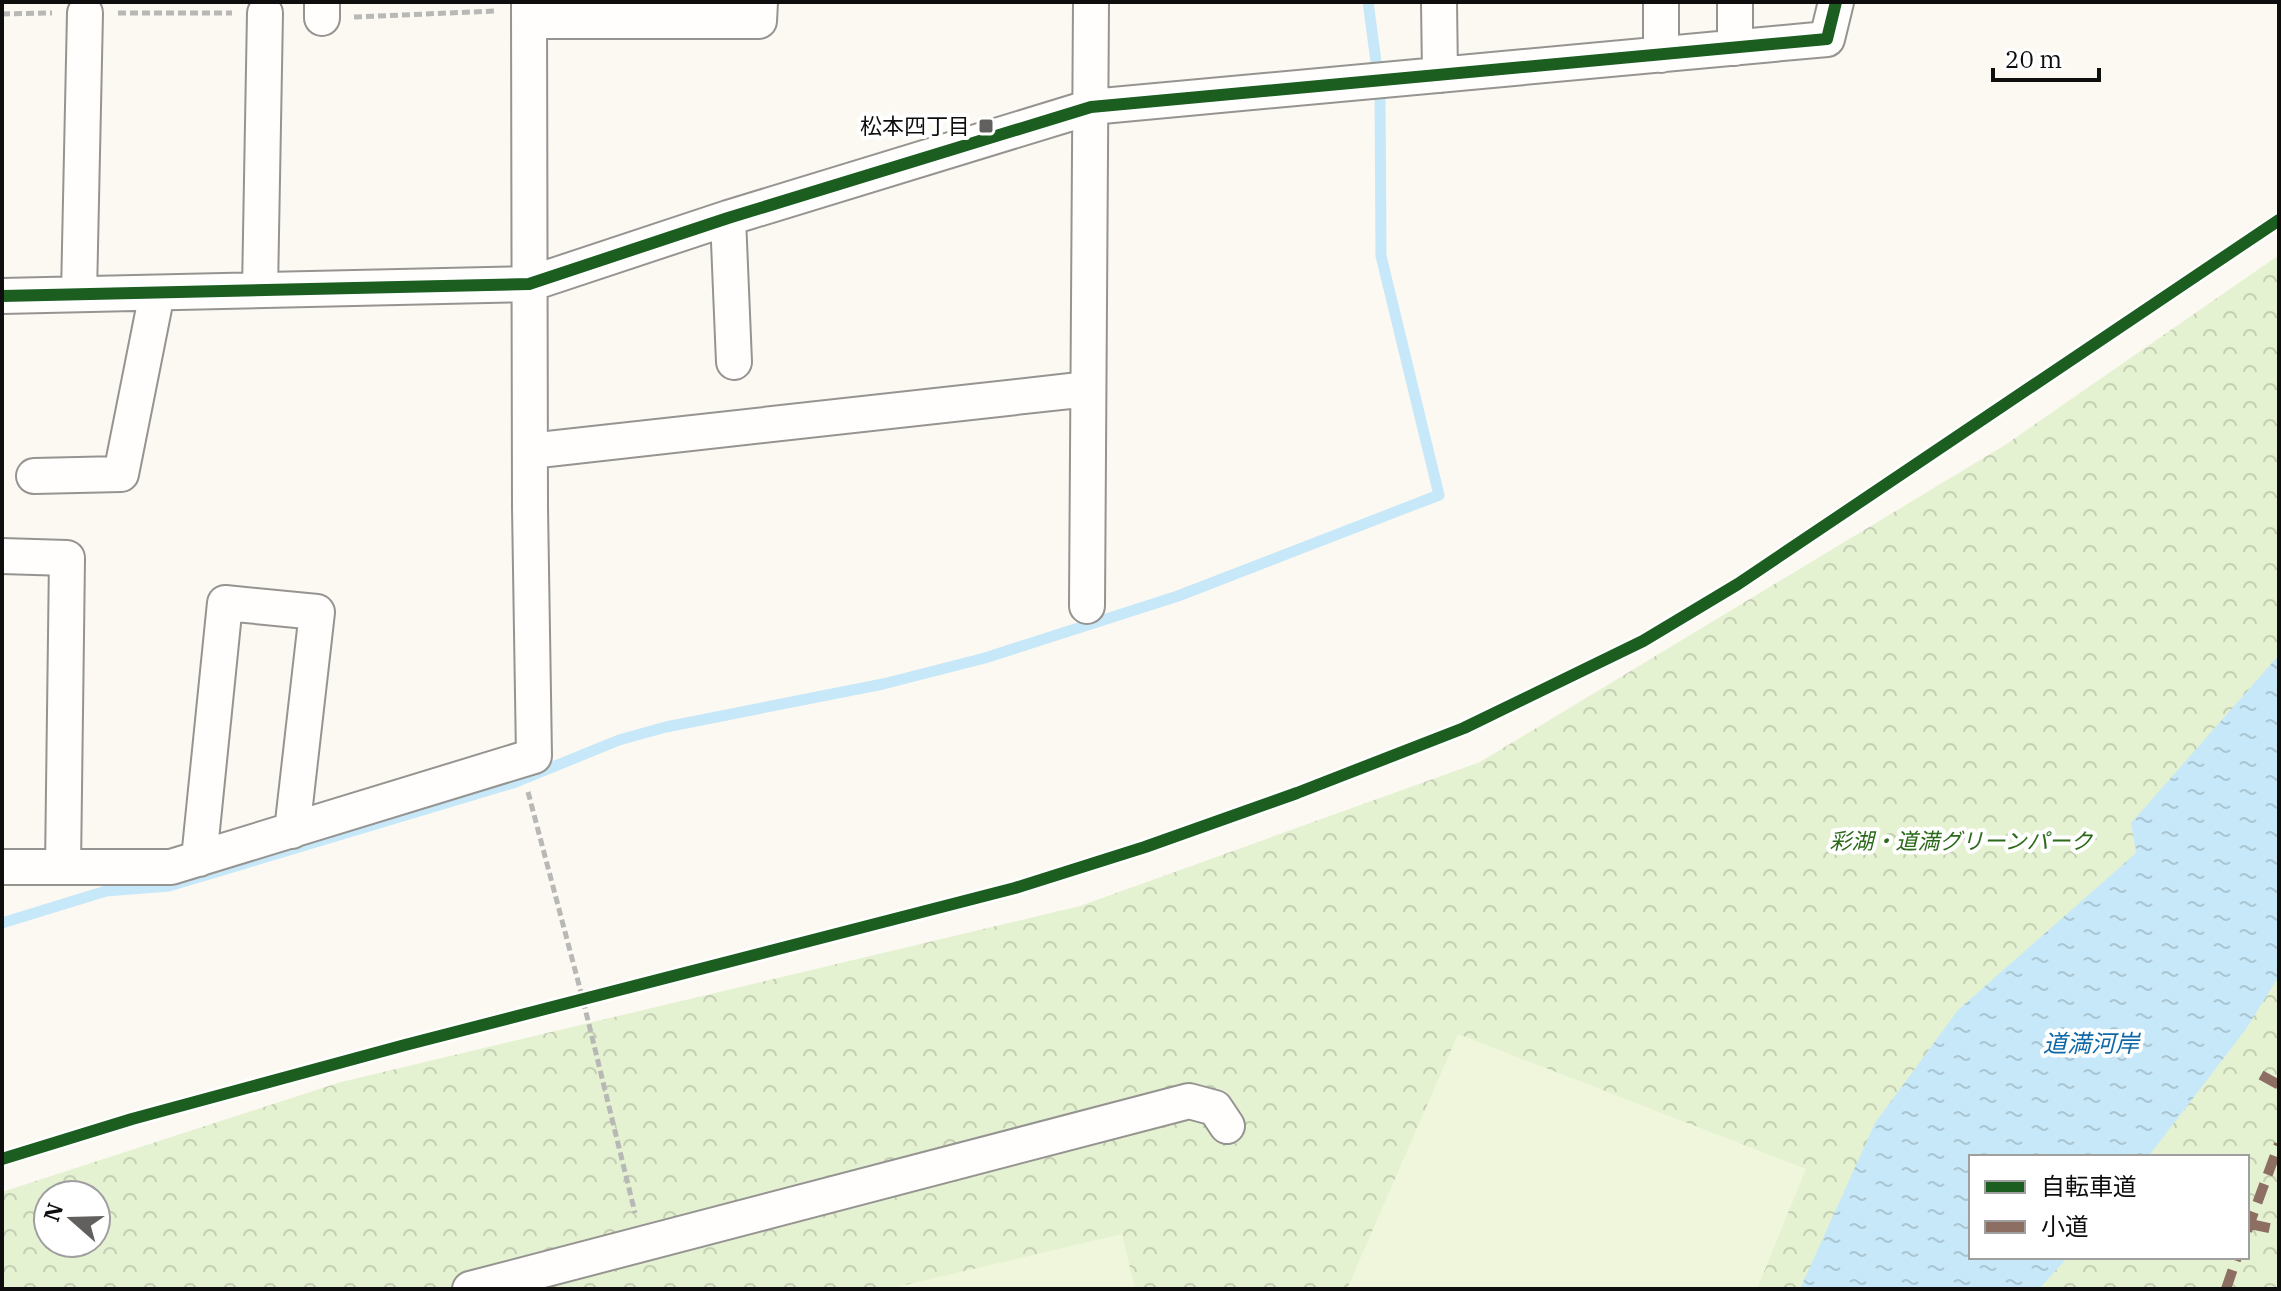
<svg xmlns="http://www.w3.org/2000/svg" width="2281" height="1291" viewBox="0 0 2281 1291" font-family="'IBM Plex Serif','Noto Sans JP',serif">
	<defs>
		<pattern id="park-crowns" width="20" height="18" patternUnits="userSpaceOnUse" patternTransform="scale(2)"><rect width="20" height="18" fill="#e5f2d1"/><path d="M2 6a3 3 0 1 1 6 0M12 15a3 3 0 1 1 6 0" fill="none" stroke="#c3ceb2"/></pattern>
		<pattern id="water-ripples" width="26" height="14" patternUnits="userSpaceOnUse" patternTransform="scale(2)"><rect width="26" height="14" fill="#c7e8f8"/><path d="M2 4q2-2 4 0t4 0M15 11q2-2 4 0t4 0" fill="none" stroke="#aac6d3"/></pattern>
	</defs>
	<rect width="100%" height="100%" fill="#fcf9f2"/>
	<!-- park -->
	<path fill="url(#park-crowns)" fill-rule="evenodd" d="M2279,255V1289H2V1192L341,1082L1080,906L1480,762L2005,445ZM1971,1157H2247V1257H1971ZM48,1195H96V1243H48Z"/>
	<!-- pitch -->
	<path fill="#eff6db" d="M1458,1034L1806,1169L1757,1289H1347Z
		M1122,1234L1135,1289H888Z"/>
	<!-- water -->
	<path fill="url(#water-ripples)" d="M2279,655V976L2246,1029L2148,1157H1971V1257H2068L2039,1289H1800L1875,1123L1958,1010L2136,853L2131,823Z"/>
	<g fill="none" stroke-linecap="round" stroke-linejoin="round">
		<!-- stream -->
		<path stroke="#c7e8f8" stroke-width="11" d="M2,923L106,891L169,886L516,782L619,740L666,727L883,684L985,658L1178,596L1439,495L1381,256L1380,91L1368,2"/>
		<defs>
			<path id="minor" d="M322,2V18
				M1439,2L1440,75
				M1661,2V55
				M1735,2V48
				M529,21H759L760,2
				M728,218L734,362
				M260,290L265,13
				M79,294L85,13
				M2,296L529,284L728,218L1091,107L1827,39L1836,2
				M530,451L1088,389
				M34,476L121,474L157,293
				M2,556L67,558L63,867
				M1087,606L1091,2
				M199,859L225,603L317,612L292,831
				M2,867H171L534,756L530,507L529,2
				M470,1289L1189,1101L1215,1108L1227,1126"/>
		</defs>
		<!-- minor casing -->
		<use href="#minor" stroke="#959491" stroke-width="38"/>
		<!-- path -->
		<path stroke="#b8b8b6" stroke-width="5" stroke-dasharray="8 4" stroke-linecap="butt" d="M118,13H232
			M2,14L52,13
			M354,17L496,11
			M528,792L583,1000L635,1213"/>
		<!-- minor -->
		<use href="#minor" stroke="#fffefd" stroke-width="34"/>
		<!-- quiet -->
		<path stroke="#8d6e63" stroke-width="10" stroke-dasharray="20 10" stroke-linecap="butt" d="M2261,1075L2279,1085
			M2250,1224L2279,1230
			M2247,1231L2279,1144
			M2226,1289L2237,1257"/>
		<defs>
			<path id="cycleway" d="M2,296L529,284L728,218L1091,107L1827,39L1836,2
				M2,1159L132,1119L405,1045L1015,888L1145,847L1297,793L1464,728L1643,641L1738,584L2279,220"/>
		</defs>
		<!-- cycleway casing -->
		<use href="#cycleway" stroke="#fff" stroke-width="17"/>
		<!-- cycleway -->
		<use href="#cycleway" stroke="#1b5e20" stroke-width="12"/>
	</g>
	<!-- markers -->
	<rect fill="#61605e" stroke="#fff" stroke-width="3" x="978" y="118" width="16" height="16" rx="4"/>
	<g text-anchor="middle" stroke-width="8" stroke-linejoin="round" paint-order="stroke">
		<!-- poi labels -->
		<g font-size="22" fill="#0e0e0e" stroke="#fff" text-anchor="end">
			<text x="970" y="134">松本四丁目</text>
		</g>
		<!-- park labels -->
		<g font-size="22" font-style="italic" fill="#2c6a1a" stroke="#fff">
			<text x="1961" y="849">彩湖・道満グリーンパーク</text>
		</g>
		<!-- water labels -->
		<g font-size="24" font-style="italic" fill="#0f69a8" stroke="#fff">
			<text x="2091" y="1052">道満河岸</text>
		</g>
	</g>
	<!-- border -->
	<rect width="2281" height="1291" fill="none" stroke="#0e0e0e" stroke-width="8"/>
	<!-- legend -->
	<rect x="1969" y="1155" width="280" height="104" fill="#ffffff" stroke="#9f9f9f" stroke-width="2"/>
	<rect x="1985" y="1181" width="40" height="12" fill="#1b5e20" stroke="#9f9f9f" stroke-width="2"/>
	<text x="2041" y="1195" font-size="24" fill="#0e0e0e">自転車道</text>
	<rect x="1985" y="1221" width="40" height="12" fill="#8d6e63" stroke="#9f9f9f" stroke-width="2"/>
	<text x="2041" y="1235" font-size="24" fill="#0e0e0e">小道</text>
	<!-- north arrow -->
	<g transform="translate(72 1219) rotate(290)"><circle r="38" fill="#ffffff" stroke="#9f9f9f" stroke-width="2"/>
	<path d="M0-6L14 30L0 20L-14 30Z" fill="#61605e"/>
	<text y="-12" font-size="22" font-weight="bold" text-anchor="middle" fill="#0e0e0e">N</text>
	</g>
	<!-- scale -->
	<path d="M1993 68v12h106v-12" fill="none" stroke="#0e0e0e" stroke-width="4"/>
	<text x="2005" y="68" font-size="24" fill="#0e0e0e" stroke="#ffffff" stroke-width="6" paint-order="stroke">20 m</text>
</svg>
